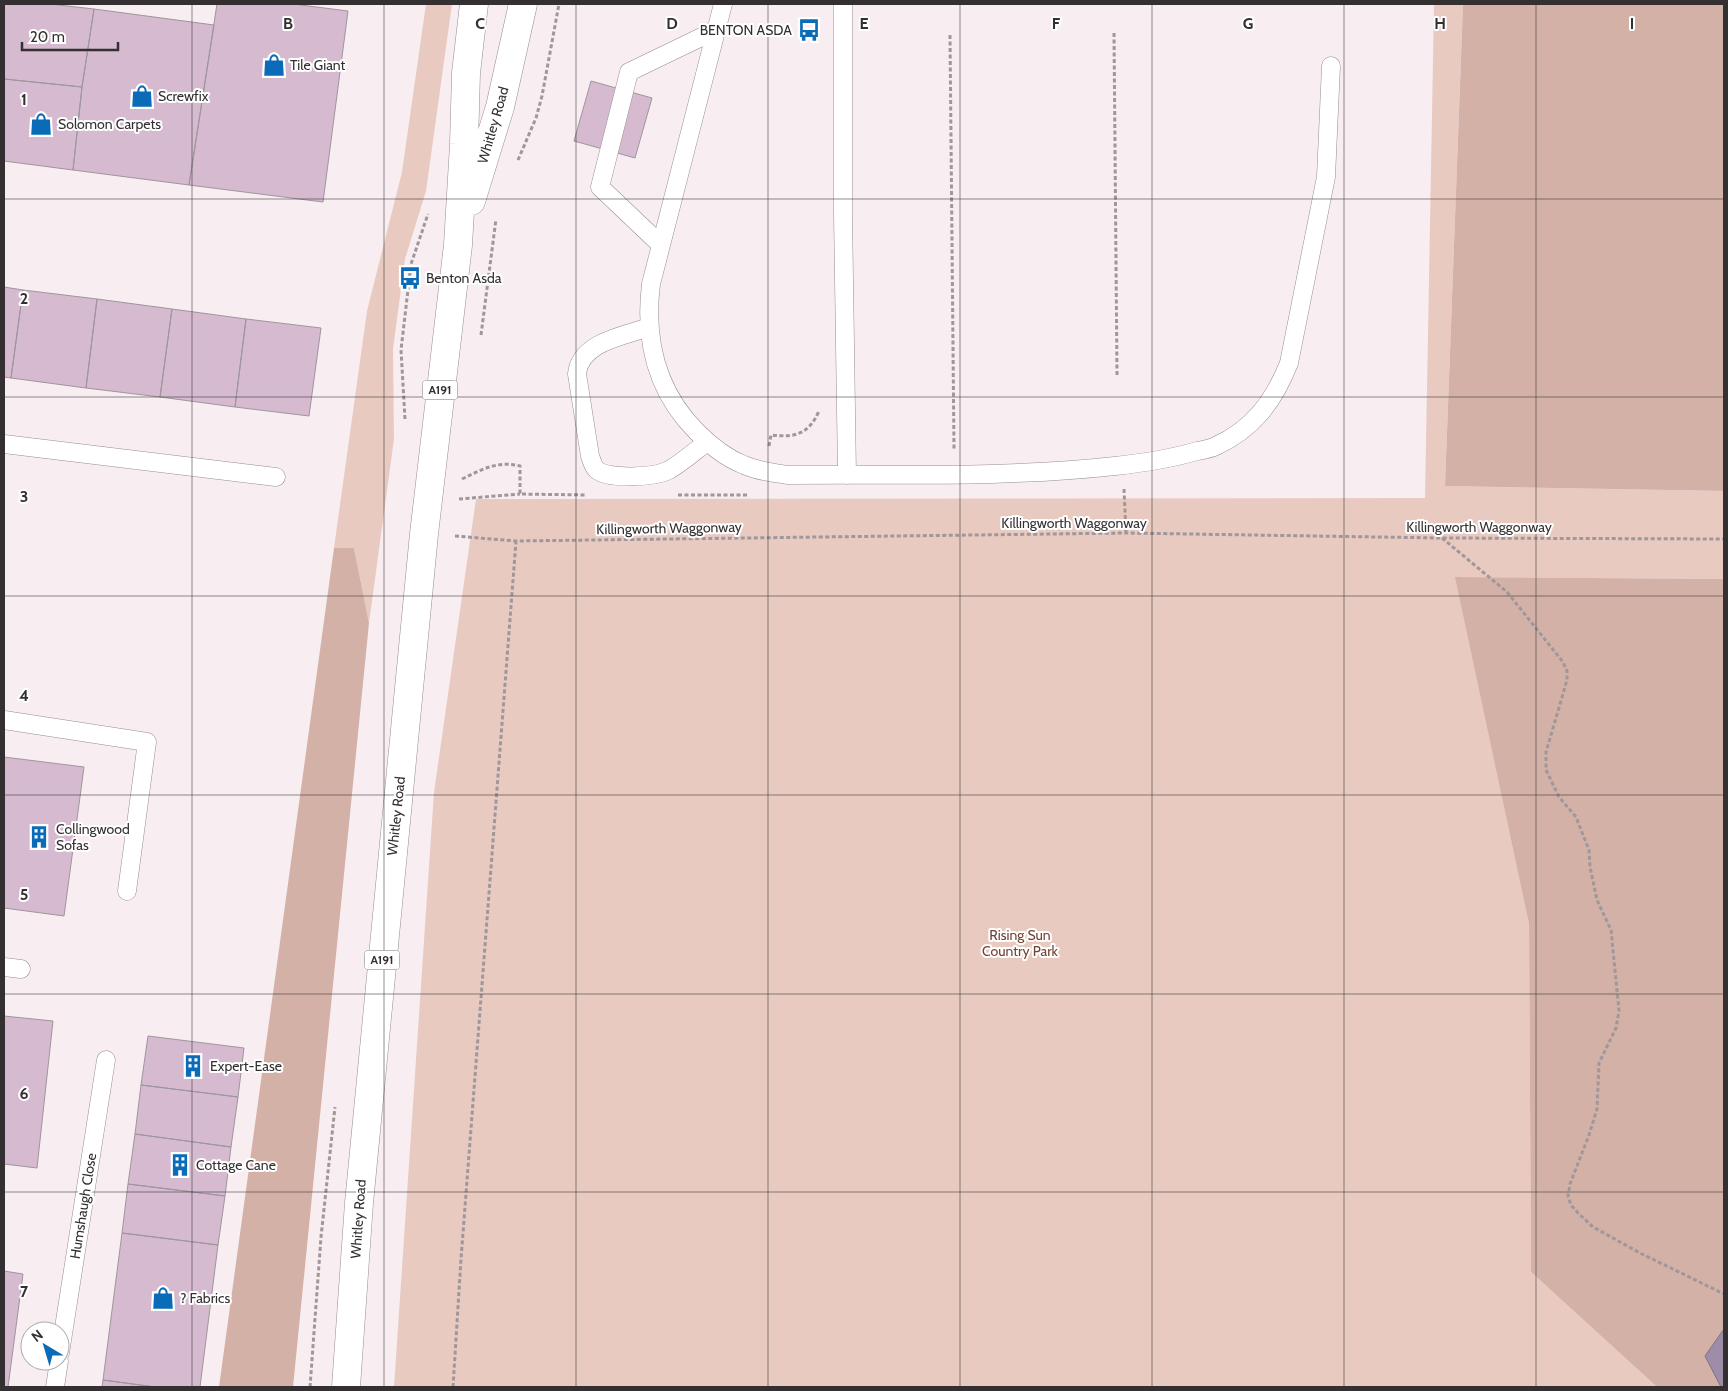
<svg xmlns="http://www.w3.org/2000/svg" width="1728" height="1391" viewBox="0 0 1728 1391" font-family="Cabin,sans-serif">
	<rect width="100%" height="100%" fill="#f8edf1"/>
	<!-- green -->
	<path fill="#e9cac1" d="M426,4H452L426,191L405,259L393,349L394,439L369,623L354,548H334L367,311L402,172Z
		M1434,4H1463L1445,486L1724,491V579L1456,577L1529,924L1531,1272L1657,1387H394L434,792L476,499L1425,498Z"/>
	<!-- forest -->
	<path fill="#d4b1a7" d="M1463,4H1724V491L1445,486Z
		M334,548H354L369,623L293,1387H219Z
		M1455,577L1724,579V1387H1657L1531,1272L1529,924Z"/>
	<!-- water -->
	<path fill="#9e8da8" stroke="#7e7185" d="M1724,1329V1387H1721L1705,1356Z"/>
	<!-- building -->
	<path fill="#d6bacf" stroke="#9e969c" d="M4,4H50L94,9L82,87L4,79Z
		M217,4H293L348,11L323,202L189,185Z
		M94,9L214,25L189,185L73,170L82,87Z
		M4,79L82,87L73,170L4,161Z
		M591,81L652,98L635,158L574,141Z
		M4,287L23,290L11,378L4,377Z
		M23,290L97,299L86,388L11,378Z
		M97,299L172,309L160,397L86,388Z
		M172,309L246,319L235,407L160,397Z
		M246,319L321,328L309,416L235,407Z
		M4,757L84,767L64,916L4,908Z
		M4,1016L53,1021L37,1168L4,1164Z
		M148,1036L244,1048L238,1097L141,1085Z
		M141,1085L238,1097L231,1147L135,1134Z
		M135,1134L231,1147L225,1196L128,1184Z
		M128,1184L225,1196L218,1245L122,1233Z
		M122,1233L218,1245L200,1387H155L103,1380Z
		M4,1271L23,1274L8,1387H4Z
		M103,1380L155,1387H102Z"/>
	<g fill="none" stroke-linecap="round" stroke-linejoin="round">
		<defs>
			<path id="service" d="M723,4L651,284C644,341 656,391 697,432C710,445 726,458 744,465C758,471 773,473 788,475C897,474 1007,478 1115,466C1143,463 1170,459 1197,451C1203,450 1210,449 1216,446C1253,429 1274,401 1289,363L1326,177L1331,66
				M843,4V214L847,475
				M661,245L600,187L629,72L716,30
				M649,327C624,336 580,342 577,374L590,456C592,461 593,467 597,470C609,480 656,477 669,470C683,462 695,451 707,442
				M4,444L276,477
				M4,720L147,742L127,891
				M4,967L21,969
				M60,1353L106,1060
				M55,1387L59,1361"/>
			<path id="primary" d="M471,201L500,107L523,4
				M346,1387L359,1203L424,534L458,245L464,144L466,73L474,4"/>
		</defs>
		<!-- service casing -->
		<use href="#service" stroke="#978d90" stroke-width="19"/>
		<!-- primary casing -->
		<use href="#primary" stroke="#978d90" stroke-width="29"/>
		<!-- path -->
		<path stroke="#9f979a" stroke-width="3" stroke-dasharray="4 2.5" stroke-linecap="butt" d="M1114,33L1117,375
			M950,35L954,449
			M518,160L536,118L542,96L559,4
			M481,335L496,219
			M405,419L401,350L411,264L428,214
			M769,446L771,435C795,438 809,434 819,411
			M462,479C481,470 498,460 520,466V494L587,495
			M1124,489L1126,533
			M678,495H749
			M459,499L520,494
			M455,536L516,541L1126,533L1441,538L1724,539
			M1442,538L1507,592L1563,662L1567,671V680L1546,752V770L1559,797L1576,817L1589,850L1590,867L1597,900L1611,930L1619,1011L1616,1028L1599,1063L1597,1109L1589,1135L1570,1184L1568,1196L1571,1205L1578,1213L1593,1227L1640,1253L1724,1294
			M310,1387L321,1237L335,1107
			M453,1387L461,1259L516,541"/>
		<!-- service -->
		<use href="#service" stroke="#fff" stroke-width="18"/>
		<!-- primary -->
		<use href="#primary" stroke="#fff" stroke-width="28"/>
	</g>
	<!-- grid -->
	<path fill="none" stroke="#343032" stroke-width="1" stroke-opacity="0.55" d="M192,4V1387M384,4V1387M576,4V1387M768,4V1387M960,4V1387M1152,4V1387M1344,4V1387M1536,4V1387M4,199H1724M4,397H1724M4,596H1724M4,795H1724M4,994H1724M4,1192H1724"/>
	<!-- icons -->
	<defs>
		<symbol id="bus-bare" viewBox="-9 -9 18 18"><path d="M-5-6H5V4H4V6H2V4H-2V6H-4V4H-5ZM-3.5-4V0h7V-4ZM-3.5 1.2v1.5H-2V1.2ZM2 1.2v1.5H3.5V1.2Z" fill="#0a6cb8" stroke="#fff" stroke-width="2.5" paint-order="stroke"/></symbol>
		<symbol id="shop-bare" viewBox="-9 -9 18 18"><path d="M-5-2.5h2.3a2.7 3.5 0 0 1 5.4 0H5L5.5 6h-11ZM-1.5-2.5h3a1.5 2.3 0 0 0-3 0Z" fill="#0a6cb8" stroke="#fff" stroke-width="2.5" paint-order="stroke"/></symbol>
		<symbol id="building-bare" viewBox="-9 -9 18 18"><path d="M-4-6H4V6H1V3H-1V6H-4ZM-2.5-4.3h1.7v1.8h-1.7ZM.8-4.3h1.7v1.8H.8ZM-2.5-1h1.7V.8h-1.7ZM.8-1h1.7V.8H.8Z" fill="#0a6cb8" stroke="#fff" stroke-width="2.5" paint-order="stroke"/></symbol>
	</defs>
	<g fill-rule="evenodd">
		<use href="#bus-bare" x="793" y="14" width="32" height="32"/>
		<use href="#shop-bare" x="258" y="49" width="32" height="32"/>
		<use href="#shop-bare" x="126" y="80" width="32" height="32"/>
		<use href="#shop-bare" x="25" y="108" width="32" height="32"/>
		<use href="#bus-bare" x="394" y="262" width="32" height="32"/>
		<use href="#building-bare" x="23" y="821" width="32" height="32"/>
		<use href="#building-bare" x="177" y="1050" width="32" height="32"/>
		<use href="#building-bare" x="164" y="1149" width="32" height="32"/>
		<use href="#shop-bare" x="147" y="1282" width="32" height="32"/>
	</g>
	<g text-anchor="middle" stroke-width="4" stroke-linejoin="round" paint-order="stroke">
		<!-- shield labels -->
		<g fill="#fff" stroke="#716e70" stroke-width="1">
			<rect x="422.5" y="380.5" width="35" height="19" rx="4"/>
			<rect x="364.5" y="950.5" width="35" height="19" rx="4"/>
		</g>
		<g font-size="12" font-weight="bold" fill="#343032">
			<text x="440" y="394">A191</text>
			<text x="382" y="964">A191</text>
		</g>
		<!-- poi labels -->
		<g font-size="14" fill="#343032" stroke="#fff" text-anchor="start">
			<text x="792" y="35" text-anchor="end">BENTON ASDA</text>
			<text x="290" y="70">Tile Giant</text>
			<text x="158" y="101">Screwfix</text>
			<text x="58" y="129">Solomon Carpets</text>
			<text x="426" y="283">Benton Asda</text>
			<text x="56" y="834">Collingwood<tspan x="56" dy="16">Sofas</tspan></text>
			<text x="210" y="1071">Expert-Ease</text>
			<text x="196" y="1170">Cottage Cane</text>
			<text x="180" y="1303">? Fabrics</text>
		</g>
		<!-- street labels -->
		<g font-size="14" fill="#343032" stroke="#fff">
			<text transform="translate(493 125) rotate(-74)" y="5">Whitley Road</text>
			<text x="1074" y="528">Killingworth Waggonway</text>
			<text x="1479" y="532">Killingworth Waggonway</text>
			<text transform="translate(669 528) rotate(-1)" y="5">Killingworth Waggonway</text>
			<text transform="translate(396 816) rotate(-84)" y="5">Whitley Road</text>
			<text transform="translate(83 1206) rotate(-81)" y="5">Humshaugh Close</text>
			<text transform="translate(358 1219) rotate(-86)" y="5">Whitley Road</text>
		</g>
		<!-- park labels -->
		<g font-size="14" fill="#754335" stroke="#fff">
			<text x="1020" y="940">Rising Sun<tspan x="1020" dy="16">Country Park</tspan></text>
		</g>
	</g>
	<g font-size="16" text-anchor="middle" font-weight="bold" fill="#343032" stroke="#fff" stroke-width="4" stroke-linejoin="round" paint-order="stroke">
		<text x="288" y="29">B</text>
		<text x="480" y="29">C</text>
		<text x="672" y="29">D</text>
		<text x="864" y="29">E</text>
		<text x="1056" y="29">F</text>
		<text x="1248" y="29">G</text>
		<text x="1440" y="29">H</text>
		<text x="1632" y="29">I</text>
		<text x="24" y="105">1</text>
		<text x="24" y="304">2</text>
		<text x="24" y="502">3</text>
		<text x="24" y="701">4</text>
		<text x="24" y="900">5</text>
		<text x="24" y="1099">6</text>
		<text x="24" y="1297">7</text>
	</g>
	<!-- border -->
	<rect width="1728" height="1391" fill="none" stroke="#343032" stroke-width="10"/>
	<!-- north arrow -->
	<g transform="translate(45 1346) rotate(322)"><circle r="24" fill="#ffffff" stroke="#aeacad"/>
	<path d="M0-4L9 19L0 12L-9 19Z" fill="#0a6cb8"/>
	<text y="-8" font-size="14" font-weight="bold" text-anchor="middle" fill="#343032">N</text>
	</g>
	<!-- scale -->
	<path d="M22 42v8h96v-8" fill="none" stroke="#343032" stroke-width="2.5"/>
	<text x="30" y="42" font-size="15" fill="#343032" stroke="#ffffff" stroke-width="4" paint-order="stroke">20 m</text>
</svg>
